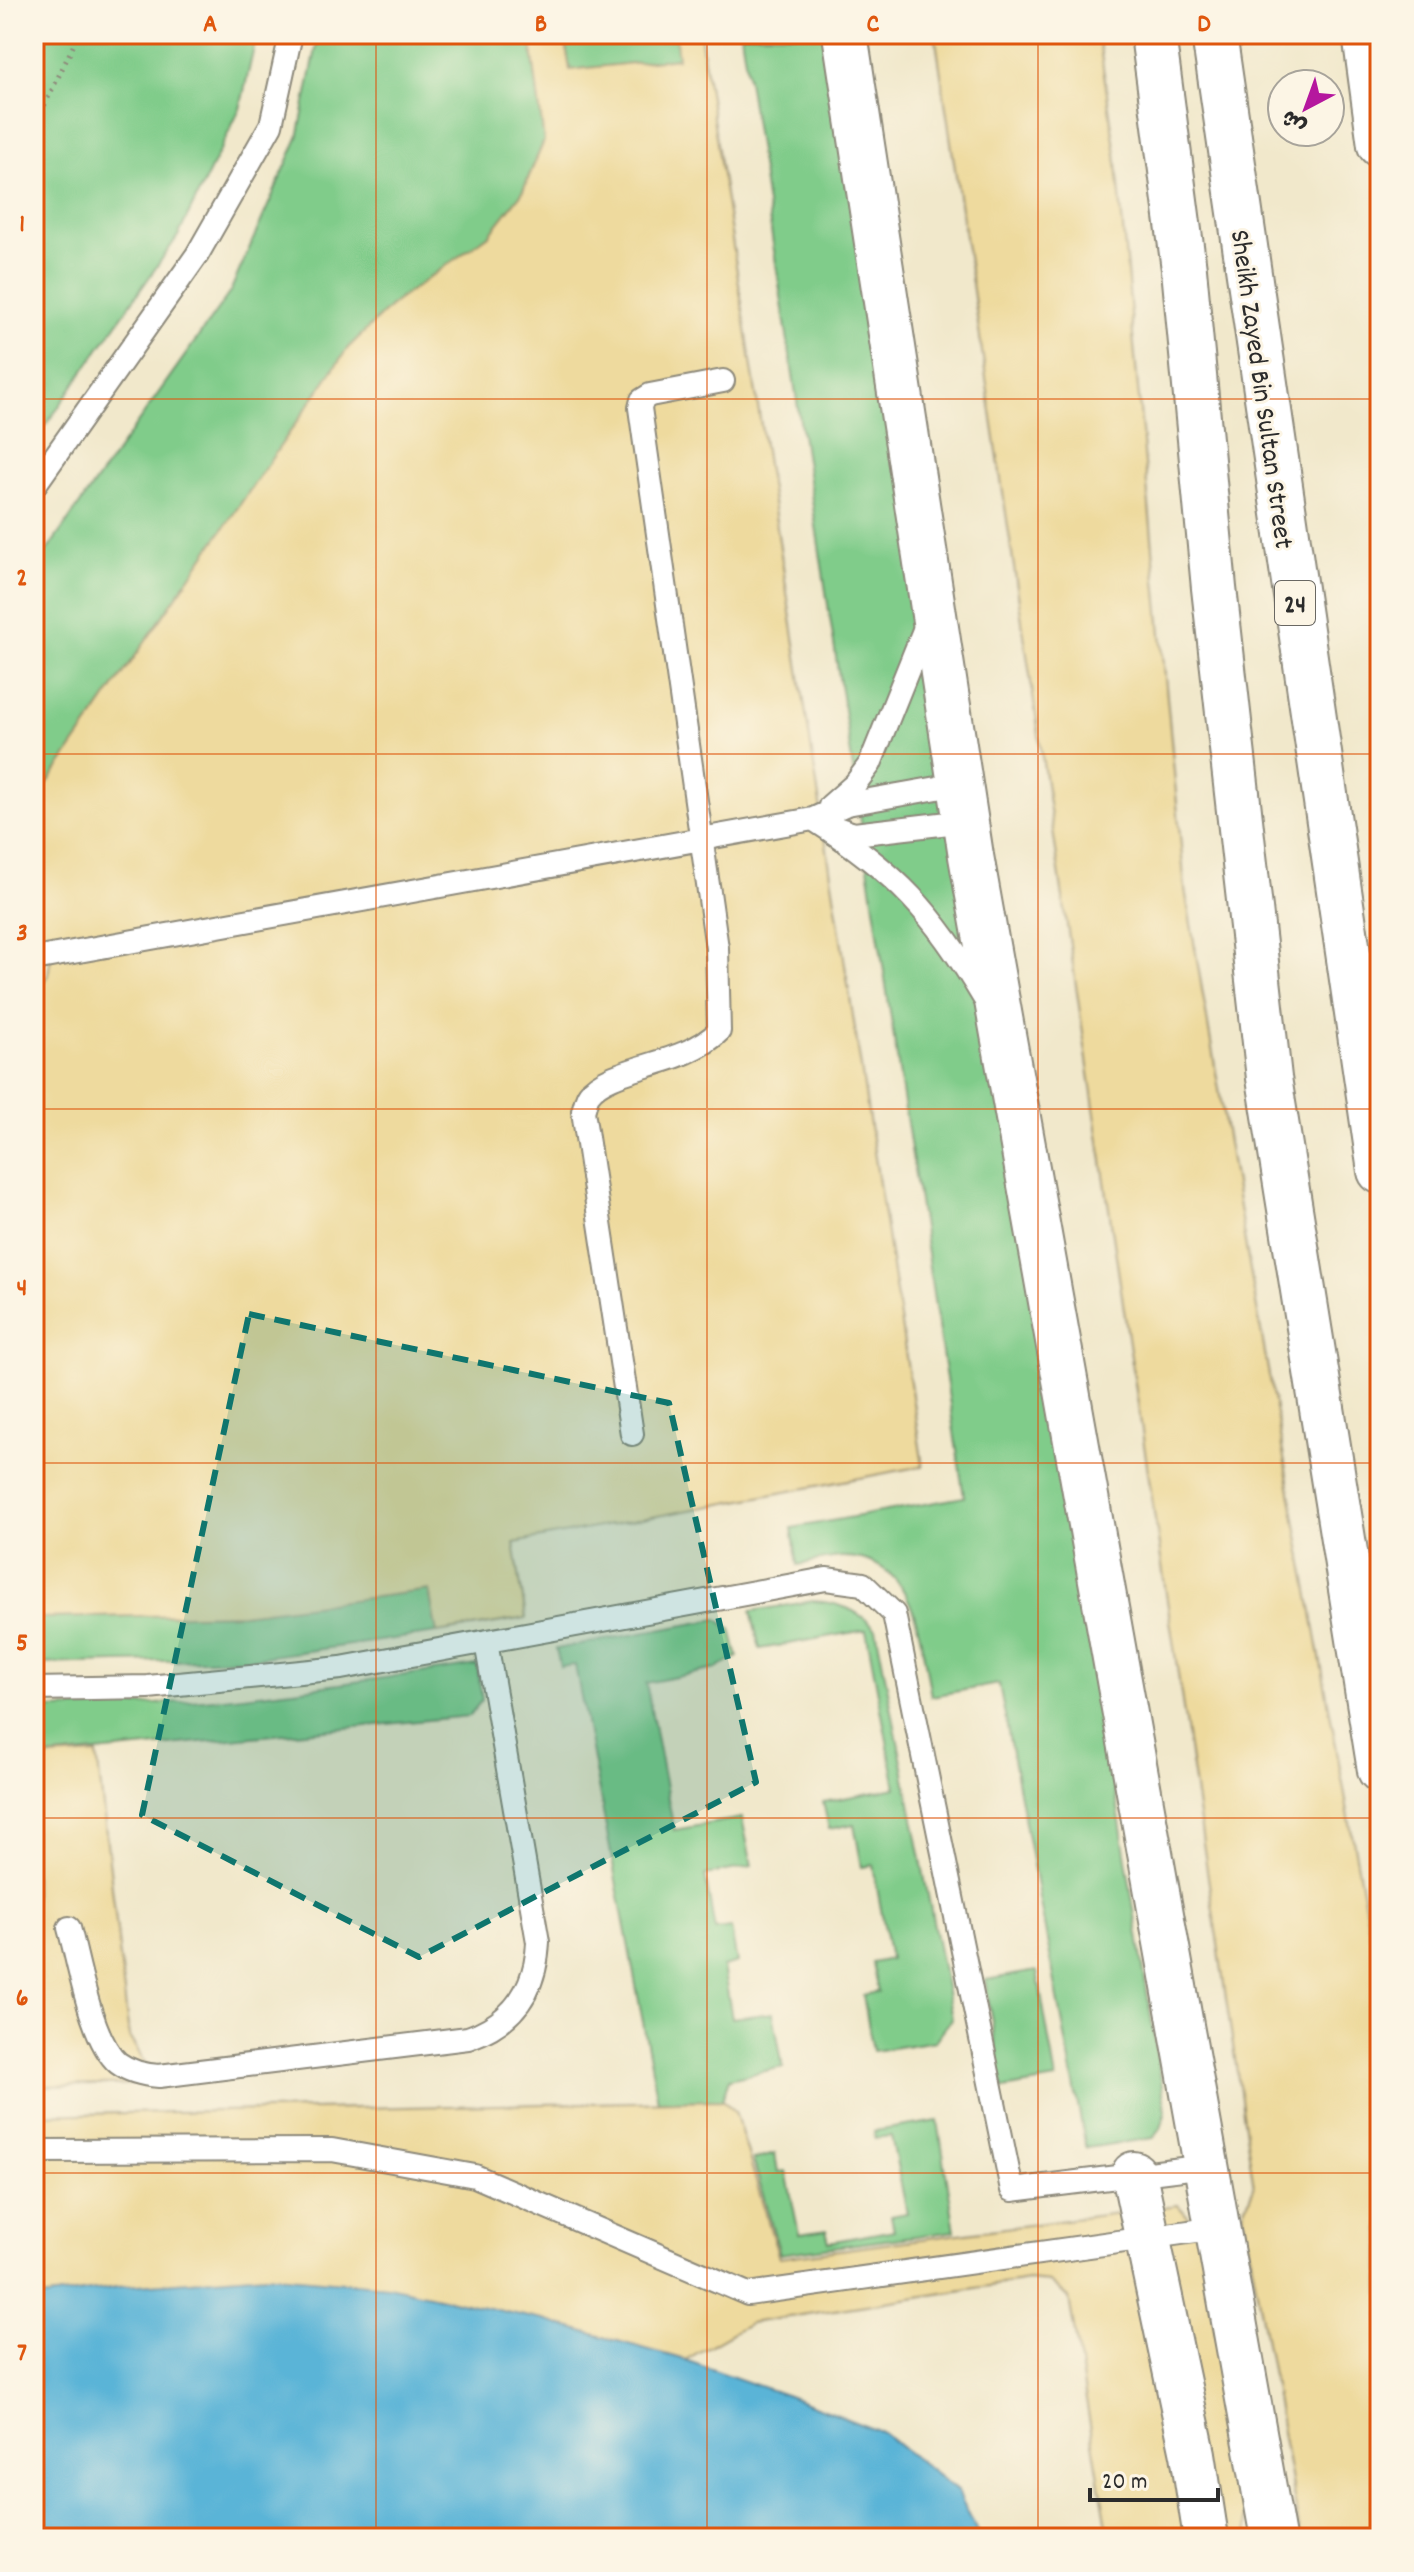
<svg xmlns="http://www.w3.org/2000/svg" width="1414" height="2572" viewBox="0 0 1414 2572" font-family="Dekko,'Playpen Sans Arabic',sans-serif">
	<rect width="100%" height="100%" fill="#fcf5e5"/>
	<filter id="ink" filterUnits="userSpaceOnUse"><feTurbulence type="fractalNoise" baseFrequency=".0125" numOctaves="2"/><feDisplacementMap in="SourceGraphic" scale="16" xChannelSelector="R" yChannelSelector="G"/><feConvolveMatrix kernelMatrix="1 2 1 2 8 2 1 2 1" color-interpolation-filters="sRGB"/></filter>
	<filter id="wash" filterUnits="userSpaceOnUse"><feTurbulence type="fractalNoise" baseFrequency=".006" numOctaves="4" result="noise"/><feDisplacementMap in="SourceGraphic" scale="32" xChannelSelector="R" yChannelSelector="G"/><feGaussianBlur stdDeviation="1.8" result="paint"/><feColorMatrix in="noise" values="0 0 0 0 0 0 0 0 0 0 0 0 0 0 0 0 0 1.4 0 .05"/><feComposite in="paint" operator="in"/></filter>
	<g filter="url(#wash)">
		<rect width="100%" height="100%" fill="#f1e8cb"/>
		<!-- green -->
		<path fill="#80cc8a" stroke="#567c5a" stroke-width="2" d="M34,34H257L240,109L178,236L34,442Z
			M319,34H530L544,141L522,193L489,235L395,302L348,348L34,803V569L230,292L298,138Z
			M564,34H675L679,58L570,70Z
			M741,34H837L1166,2112L1161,2128L1153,2138L1086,2148L999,1684L931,1696C920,1640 918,1556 841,1557C827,1558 812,1562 798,1565L792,1528L964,1497Z
			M429,1590L437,1633L249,1659L34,1664V1618L242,1614Z
			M813,1601C839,1602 858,1610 876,1629L952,2018L935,2041L873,2051L863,1995L878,1992L872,1963L890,1959L873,1865L862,1867L854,1824L829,1829L823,1802L896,1788L866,1630L760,1649L751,1611Z
			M717,1619L731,1629L738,1657L716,1669L646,1683L674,1830L742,1818L752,1866L705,1875L715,1930L731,1928L737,1963L723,1967L732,2018L773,2013L783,2067L729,2079L722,2100L658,2101L575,1665L560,1667L556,1649Z
			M477,1665L482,1700L469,1716L34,1758V1709C183,1708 329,1686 477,1665Z
			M1037,1971L1056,2080L1003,2089L985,1980Z
			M938,2121L955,2231L780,2254L753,2160L775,2154L778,2172L786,2171L799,2234L826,2230L829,2242L894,2230L891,2216L907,2213L891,2136L875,2138L874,2131Z"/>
		<!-- sand -->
		<path fill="#eeda9e" stroke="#8c8264" stroke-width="2" d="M530,34H564L570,70L678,58L675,34H700L923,1466L514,1543L526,1618L437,1633L429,1590L242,1614L34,1618V995L48,975L53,945L34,924V803L348,348L395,302L489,235L522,193L544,141Z
			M935,34H1098L1116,154L1185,889L1244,1237L1380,1989V2538H1301L1243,2213L1254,2187Z
			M97,1754L129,2037L159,2084L34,2086V1758Z
			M722,2100L735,2111L779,2258L1178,2205L1190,2219L1201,2246L1249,2538H1109L1069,2298L1049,2282L1028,2280L750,2323L685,2360L543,2320L125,2286L34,2299V2115Z"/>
		<!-- water -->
		<path fill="#5ab4d7" stroke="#427081" stroke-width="2" d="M265,2275L388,2286L543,2320L685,2360L788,2396L883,2433L958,2492L980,2538H34V2299L125,2286Z"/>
	</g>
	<g filter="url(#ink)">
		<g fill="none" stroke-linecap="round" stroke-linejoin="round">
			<defs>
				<path id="lane" d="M34,486L197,255L271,125L291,34
					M830,806L855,784L870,764L928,620
					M813,819C897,873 934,913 984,998
					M837,828L854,834L966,821
					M34,959L813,819L847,804L960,784
					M632,1434L583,1111C585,1106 586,1098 589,1094C609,1066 686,1066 719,1031L717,948L640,408L642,400L650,395L723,381
					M34,1689L148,1687L341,1668L826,1579L863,1584L894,1614L1012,2190L1206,2166
					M69,1928C79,1963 91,2040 118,2063C130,2072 145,2075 159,2076L468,2038C514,2022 536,1989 538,1942L486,1642
					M34,2151L332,2150L475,2176L748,2294L1217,2228"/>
				<path id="street" d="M845,34L971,856L1273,2538
					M1134,2174L1193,2454L1206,2538"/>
				<path id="primary" d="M1153,34L1184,269L1214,588L1269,1078L1380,1770"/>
				<path id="highway" d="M1214,34L1380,1171
					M1365,34L1380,145"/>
			</defs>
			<!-- lane casing -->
			<use href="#lane" stroke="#8e8a7b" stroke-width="26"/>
			<!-- street casing -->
			<use href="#street" stroke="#8e8a7b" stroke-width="48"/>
			<!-- primary casing -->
			<use href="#primary" stroke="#8e8a7b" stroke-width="48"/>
			<!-- highway casing -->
			<use href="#highway" stroke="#8e8a7b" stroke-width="48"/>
			<!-- path -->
			<path stroke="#8e8a7b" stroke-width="5" stroke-dasharray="2 6" stroke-linecap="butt" d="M34,127L79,34"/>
			<!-- lane -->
			<use href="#lane" stroke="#fff" stroke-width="22"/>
			<!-- street -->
			<use href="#street" stroke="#fff" stroke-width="44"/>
			<!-- primary -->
			<use href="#primary" stroke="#fff" stroke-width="44"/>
			<!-- highway -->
			<use href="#highway" stroke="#fff" stroke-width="44"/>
		</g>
	</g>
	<!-- marked area -->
	<path fill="#0f766e" fill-opacity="0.2" stroke="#0f766e" stroke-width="6" stroke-dasharray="16 10" stroke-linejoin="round" d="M249,1314L669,1403L756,1782L419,1957L142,1815Z"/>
	<!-- grid -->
	<path fill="none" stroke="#df570e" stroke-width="2" stroke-opacity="0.55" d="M376,34V2538M707,34V2538M1038,34V2538M34,399H1380M34,754H1380M34,1109H1380M34,1463H1380M34,1818H1380M34,2173H1380"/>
	<g text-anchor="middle" stroke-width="6" stroke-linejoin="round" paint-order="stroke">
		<!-- shield labels -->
		<rect fill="#fcf5e5" stroke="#6a6863" stroke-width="2" x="1275" y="581" width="40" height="44" rx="6"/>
		<g font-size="26" font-weight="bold" fill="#2b2b2b">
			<text x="1295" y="612">24</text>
		</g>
		<!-- street labels -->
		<g font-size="28" fill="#2b2b2b" stroke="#fcf5e5">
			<text transform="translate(1264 389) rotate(82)" y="10">Sheikh Zayed Bin Sultan Street</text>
		</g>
	</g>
	<!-- margin -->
	<rect width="1414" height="2572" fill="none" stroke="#fcf5e5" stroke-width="88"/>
	<!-- north arrow -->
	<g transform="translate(1306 108) rotate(221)"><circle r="38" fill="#fcf5e5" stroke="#a8a49b" stroke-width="2"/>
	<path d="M0-6L14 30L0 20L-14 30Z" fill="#b5179e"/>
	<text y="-12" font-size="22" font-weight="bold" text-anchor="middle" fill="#2b2b2b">ش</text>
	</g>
	<!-- scale -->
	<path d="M1090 2488v12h128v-12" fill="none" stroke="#2b2b2b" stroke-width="4"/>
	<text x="1102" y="2488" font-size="24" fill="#2b2b2b" stroke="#fcf5e5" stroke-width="6" paint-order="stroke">20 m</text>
	<rect x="44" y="44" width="1326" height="2484" fill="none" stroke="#df570e" stroke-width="3"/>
	<g font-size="26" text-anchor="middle" font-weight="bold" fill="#df570e">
		<text x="210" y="31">A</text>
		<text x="541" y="31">B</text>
		<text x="873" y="31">C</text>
		<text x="1204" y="31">D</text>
		<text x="22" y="231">1</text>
		<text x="22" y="585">2</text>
		<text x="22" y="940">3</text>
		<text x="22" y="1295">4</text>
		<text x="22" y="1650">5</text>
		<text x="22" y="2005">6</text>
		<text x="22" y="2360">7</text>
	</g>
</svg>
